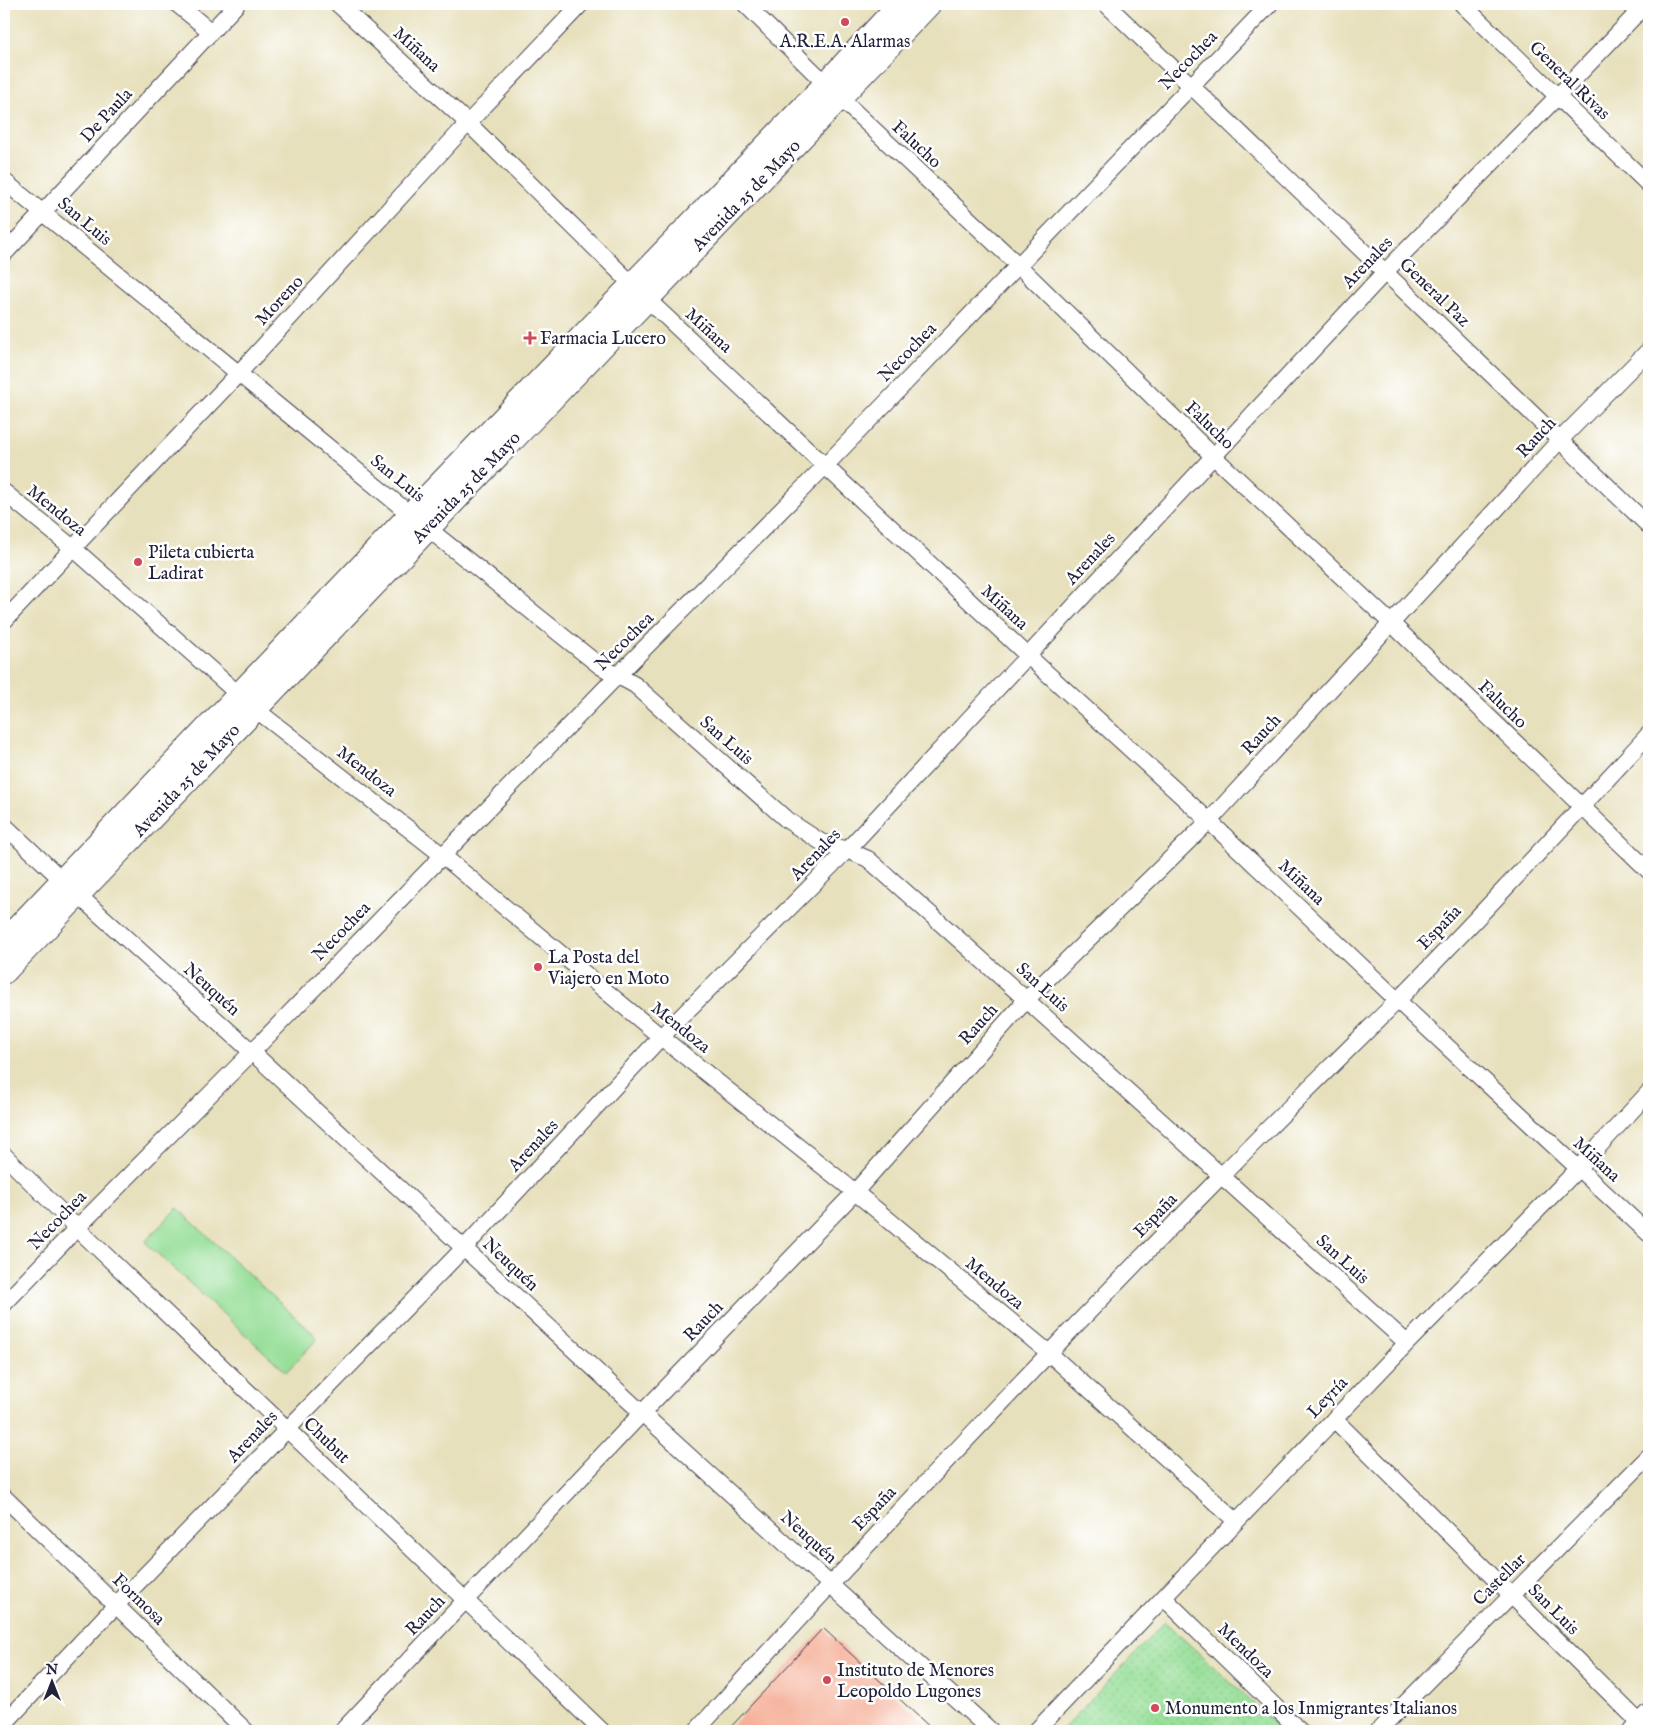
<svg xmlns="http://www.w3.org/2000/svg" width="1653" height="1735" viewBox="0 0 1653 1735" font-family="'IM FELL English',serif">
	<defs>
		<pattern id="grass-dots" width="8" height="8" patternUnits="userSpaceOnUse" patternTransform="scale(1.25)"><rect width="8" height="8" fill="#98df99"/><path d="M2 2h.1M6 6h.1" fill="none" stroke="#83bf85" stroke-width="1.8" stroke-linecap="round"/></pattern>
	</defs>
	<rect width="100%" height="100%" fill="#fff"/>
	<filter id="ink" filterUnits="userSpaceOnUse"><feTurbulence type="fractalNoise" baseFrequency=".02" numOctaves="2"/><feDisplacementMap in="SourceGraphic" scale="10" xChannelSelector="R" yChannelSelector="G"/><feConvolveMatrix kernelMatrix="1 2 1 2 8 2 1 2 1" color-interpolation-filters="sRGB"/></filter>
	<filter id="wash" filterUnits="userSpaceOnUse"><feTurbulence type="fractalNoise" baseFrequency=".0096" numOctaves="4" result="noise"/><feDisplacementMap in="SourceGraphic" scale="20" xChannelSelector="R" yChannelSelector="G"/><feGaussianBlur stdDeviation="1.12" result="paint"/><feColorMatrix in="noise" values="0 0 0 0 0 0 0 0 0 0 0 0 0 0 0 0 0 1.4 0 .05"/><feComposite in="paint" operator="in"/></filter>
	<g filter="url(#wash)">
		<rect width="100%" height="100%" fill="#e7e0bc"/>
		<!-- grass -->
		<path fill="url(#grass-dots)" stroke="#5d806a" d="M1165,1622L1283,1731H1061Z"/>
		<!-- pitch -->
		<path fill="#98df99" stroke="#5d806a" d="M177,1208L318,1338L286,1372L145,1242Z"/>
		<g id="blocks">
			<!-- building -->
			<path fill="#f5b099" d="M823,1628L934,1731H727Z"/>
		</g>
	</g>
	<g filter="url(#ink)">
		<use href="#blocks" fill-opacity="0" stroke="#403e4e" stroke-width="1"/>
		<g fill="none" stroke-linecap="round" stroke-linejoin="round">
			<defs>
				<path id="street" d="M177,4L210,31
					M338,4L468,123L647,299L1027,655L1209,821L1397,1000L1649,1234
					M745,4L839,97L1018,265L1213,456L1391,623L1649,871
					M1106,4L1649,526
					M1462,4L1649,185
					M4,181L411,515L600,666L635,685L787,820L821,842L847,850L868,859C1049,1018 1227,1182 1407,1343
					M4,254L237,4
					M4,492L73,548L254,708L442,855L661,1037L855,1192L1049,1353L1236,1521
					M4,621L238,374L468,123L581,4
					M4,825L77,894L252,1052L642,1413L991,1731
					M4,1155L77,1228L602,1731
					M4,1304L77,1228L252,1052L617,676L826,465L1270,4
					M1334,1419L1639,1722
					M4,1497L246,1731
					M1164,1598L1300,1731
					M4,1724L117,1604L464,1248L661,1037L847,850L1385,272L1558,96L1646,4
					M342,1731L642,1413L855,1192L1027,999L1209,821L1560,440L1649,350
					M696,1731C867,1543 1042,1358 1220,1177C1278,1118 1338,1060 1397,1001C1483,913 1566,824 1649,734
					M1036,1731L1407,1343L1578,1169L1649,1092
					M1378,1731L1649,1456
					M1631,1731L1649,1712"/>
				<path id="primary" d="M4,943L411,515L826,85L901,4
					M4,971L928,4"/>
			</defs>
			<!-- street casing -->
			<use href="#street" stroke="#403e4e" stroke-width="18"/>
			<!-- primary casing -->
			<use href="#primary" stroke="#403e4e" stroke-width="27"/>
			<!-- street -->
			<use href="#street" stroke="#fff" stroke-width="16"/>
			<!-- primary -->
			<use href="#primary" stroke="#fff" stroke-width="25"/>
		</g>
	</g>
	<!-- markers -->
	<g fill="#d1495b" stroke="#fff" stroke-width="2">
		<circle cx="845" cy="22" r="5"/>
		<path d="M527.5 330.5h5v5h5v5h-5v5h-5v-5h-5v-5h5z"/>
		<circle cx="138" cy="562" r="5"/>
		<circle cx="538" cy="967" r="5"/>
		<circle cx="827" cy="1680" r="5"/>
		<circle cx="1155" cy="1708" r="5"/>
	</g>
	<g text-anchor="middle" stroke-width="5" stroke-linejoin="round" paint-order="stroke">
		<!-- poi labels -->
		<g font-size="18" fill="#22223b" stroke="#fff" text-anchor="start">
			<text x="845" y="47" text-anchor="middle">A.R.E.A. Alarmas</text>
			<text x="540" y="344">Farmacia Lucero</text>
			<text x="148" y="558">Pileta cubierta<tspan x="148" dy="21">Ladirat</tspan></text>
			<text x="548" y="963">La Posta del<tspan x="548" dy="21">Viajero en Moto</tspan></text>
			<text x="837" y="1676">Instituto de Menores<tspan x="837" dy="21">Leopoldo Lugones</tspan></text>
			<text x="1165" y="1714">Monumento a los Inmigrantes Italianos</text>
		</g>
		<!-- street labels -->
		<g font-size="18" fill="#22223b" stroke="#fff">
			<text transform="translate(417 49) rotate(43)" y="6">Miñana</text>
			<text transform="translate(1188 60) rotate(-46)" y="6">Necochea</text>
			<text transform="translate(1570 80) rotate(44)" y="6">General Rivas</text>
			<text transform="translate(106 115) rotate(-47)" y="6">De Paula</text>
			<text transform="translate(917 144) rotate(43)" y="6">Falucho</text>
			<text transform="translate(746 195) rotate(-46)" y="6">Avenida 25 de Mayo</text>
			<text transform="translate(85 221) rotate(40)" y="6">San Luis</text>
			<text transform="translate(1367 262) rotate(-46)" y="6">Arenales</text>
			<text transform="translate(1435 292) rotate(44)" y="6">General Paz</text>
			<text transform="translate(279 300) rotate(-47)" y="6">Moreno</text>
			<text transform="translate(709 330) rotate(43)" y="6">Miñana</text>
			<text transform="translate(907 352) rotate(-46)" y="6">Necochea</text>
			<text transform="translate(1210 425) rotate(44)" y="6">Falucho</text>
			<text transform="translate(1536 437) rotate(-47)" y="6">Rauch</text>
			<text transform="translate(398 478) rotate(39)" y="6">San Luis</text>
			<text transform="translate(466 487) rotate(-46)" y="6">Avenida 25 de Mayo</text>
			<text transform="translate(57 510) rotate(39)" y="6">Mendoza</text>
			<text transform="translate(1090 558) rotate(-47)" y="6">Arenales</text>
			<text transform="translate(1005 607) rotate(43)" y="6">Miñana</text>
			<text transform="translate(624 641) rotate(-45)" y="6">Necochea</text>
			<text transform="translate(1503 704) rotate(44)" y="6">Falucho</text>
			<text transform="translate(1261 734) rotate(-47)" y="6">Rauch</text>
			<text transform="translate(727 740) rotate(41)" y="6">San Luis</text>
			<text transform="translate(367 771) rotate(38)" y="6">Mendoza</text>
			<text transform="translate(186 780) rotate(-47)" y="6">Avenida 25 de Mayo</text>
			<text transform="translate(815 854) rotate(-46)" y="6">Arenales</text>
			<text transform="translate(1302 882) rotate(44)" y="6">Miñana</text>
			<text transform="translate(1439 927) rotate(-46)" y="6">España</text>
			<text transform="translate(341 931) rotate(-46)" y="6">Necochea</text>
			<text transform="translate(1043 987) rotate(42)" y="6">San Luis</text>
			<text transform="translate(212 989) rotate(42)" y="6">Neuquén</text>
			<text transform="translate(978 1024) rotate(-48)" y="6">Rauch</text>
			<text transform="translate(681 1027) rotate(39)" y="6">Mendoza</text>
			<text transform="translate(533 1145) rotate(-47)" y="6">Arenales</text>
			<text transform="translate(1597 1159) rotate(43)" y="6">Miñana</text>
			<text transform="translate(1155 1215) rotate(-46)" y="6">España</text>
			<text transform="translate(57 1220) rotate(-46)" y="6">Necochea</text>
			<text transform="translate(1343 1259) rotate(42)" y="6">San Luis</text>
			<text transform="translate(511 1264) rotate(43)" y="6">Neuquén</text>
			<text transform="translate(995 1283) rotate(40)" y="6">Mendoza</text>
			<text transform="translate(703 1321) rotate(-46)" y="6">Rauch</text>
			<text transform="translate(1327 1397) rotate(-46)" y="6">Leyría</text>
			<text transform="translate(252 1436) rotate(-46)" y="6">Arenales</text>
			<text transform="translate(327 1440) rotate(44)" y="6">Chubut</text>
			<text transform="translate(874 1508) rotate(-46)" y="6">España</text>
			<text transform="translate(809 1537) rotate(42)" y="6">Neuquén</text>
			<text transform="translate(1499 1579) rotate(-45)" y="6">Castellar</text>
			<text transform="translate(139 1599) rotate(44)" y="6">Formosa</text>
			<text transform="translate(1554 1609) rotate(45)" y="6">San Luis</text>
			<text transform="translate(425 1615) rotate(-46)" y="6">Rauch</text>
			<text transform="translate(1246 1650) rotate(44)" y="6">Mendoza</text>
		</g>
	</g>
	<!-- margin -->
	<rect width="1653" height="1735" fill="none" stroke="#fff" stroke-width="20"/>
	<!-- north arrow -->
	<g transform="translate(52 1682)" stroke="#ffffff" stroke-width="4" paint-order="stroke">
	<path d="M0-4L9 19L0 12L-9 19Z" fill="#22223b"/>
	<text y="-8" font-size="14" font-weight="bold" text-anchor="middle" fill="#22223b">N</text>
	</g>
</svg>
